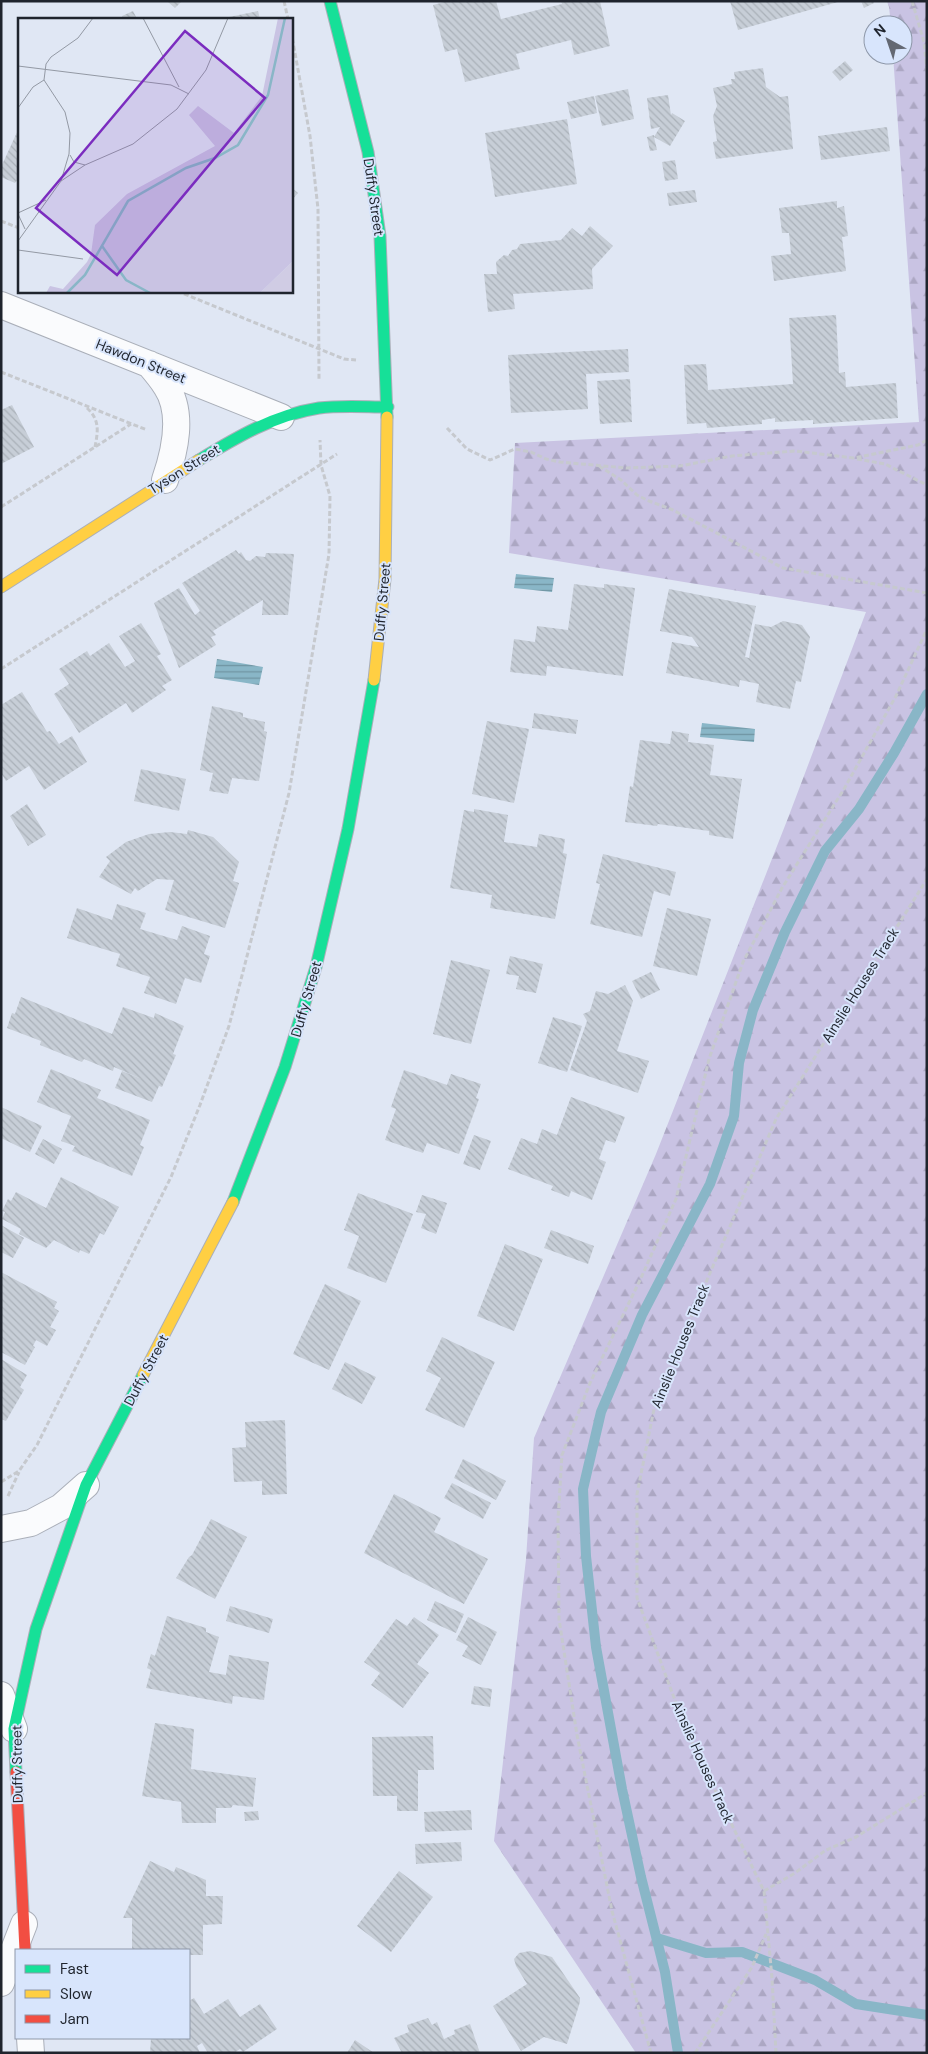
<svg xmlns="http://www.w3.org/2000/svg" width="928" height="2054" viewBox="0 0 928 2054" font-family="'DM Sans',sans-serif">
	<defs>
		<pattern id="forest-firs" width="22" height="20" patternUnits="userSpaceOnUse" patternTransform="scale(1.25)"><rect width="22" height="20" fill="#c9c3e3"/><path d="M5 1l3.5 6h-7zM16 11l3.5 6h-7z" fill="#aca7c3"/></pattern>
		<pattern id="water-rules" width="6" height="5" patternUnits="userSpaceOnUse" patternTransform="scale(1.25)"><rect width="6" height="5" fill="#89b6c7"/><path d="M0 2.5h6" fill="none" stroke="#6f94a2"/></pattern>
		<pattern id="building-back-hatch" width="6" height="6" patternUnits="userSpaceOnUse" patternTransform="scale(1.25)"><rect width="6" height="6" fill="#c7ced7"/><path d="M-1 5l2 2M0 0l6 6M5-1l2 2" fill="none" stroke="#aab1b9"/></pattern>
	</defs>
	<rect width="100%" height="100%" fill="#e0e7f4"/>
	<!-- forest -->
	<path fill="url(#forest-firs)" d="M887,1H927V2053H636L494,1841L526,1559L534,1438L656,1154L788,818L866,612L509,553L515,443L919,422L893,55H903V25H891L889,7Z"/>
	<!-- water -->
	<path fill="url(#water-rules)" d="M516,574L554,578L552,592L514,588Z
		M217,659L263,667L259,685L214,678Z
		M702,723L755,729L754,742L700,737Z"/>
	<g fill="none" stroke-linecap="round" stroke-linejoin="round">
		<!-- stream -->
		<path stroke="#89b6c7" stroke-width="10" d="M657,1938L706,1953L742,1952L815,1980L856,2004L927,2015
			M678,2053L665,1972L641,1877L622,1789L596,1647L586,1556L583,1489L601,1412L642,1315L710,1184L734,1116L739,1063L753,1010L785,932L825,851L859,809L894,753L927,694"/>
	</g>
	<!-- building -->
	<path fill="url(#building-back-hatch)" d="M167,1H182L175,8Z
		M448,1H496L501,19L562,4L561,1H600L610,46L574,55L571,40L516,54L520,69L465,82L457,49L445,52L433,5Z
		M730,1H838V2L738,30Z
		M861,1H873L874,3L864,8Z
		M133,11L137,19H124L122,16Z
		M258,11L260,19H224V18Z
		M845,61L853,70L840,81L832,72Z
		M763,68L766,87L780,97L788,96L793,149L716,159L713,142L717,141L713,116L717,106L713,88L732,84L731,79H735L734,72Z
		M628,89L634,119L602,126L595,96Z
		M668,95L671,115L672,113L685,121L670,146L654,137L657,150L650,151L647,137L654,135V137L660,127L651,129L647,98Z
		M594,96L597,113L571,119L567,102Z
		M567,119L577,184L495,197L485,133Z
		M887,127L890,151L821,160L818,136Z
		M19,128V178L15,183L1,177V167Z
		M675,160L678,179L665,181L662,162Z
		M291,187L298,193L291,201Z
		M695,190L697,202L669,206L667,193Z
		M837,201V208L844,206L848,236L842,237L846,271L774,281L771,256L791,254L789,233H782L779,208Z
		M590,226L613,246L592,269L593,289L513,294L515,309L488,312L484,274H497L496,262L504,255L508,256L512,250L517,249L520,244L561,240L572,228L582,236Z
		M836,315L839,373L845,372L846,387L896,383L898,418L813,424V420L775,422V418L762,420V424L707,428L706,423L687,424L684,365L706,364L708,390L793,384L789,318Z
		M628,349L629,372L586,374L588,409L511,413L508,355Z
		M630,379L632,422L600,424L597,381Z
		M12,405L34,447L1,464V410Z
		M236,550L239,554L241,552L246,560L250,561L256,556L265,557L266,553L294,554L288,615H262L263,600L213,631L216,635L211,637L216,645L179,668L154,603L179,588L195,615L200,611L182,583Z
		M574,584L604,588V584L635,588L623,676L547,666L546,676L510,672L514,639L535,642L537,626L568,630Z
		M669,589L756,606L745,657L749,658L755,624L771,627L783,621L802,625L810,637L801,682L796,681L790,709L756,702L759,684L740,680L739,687L666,673L672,642L699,647L692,637L660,631Z
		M141,623L161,654L157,656L172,680L162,686L166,690L132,713L126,703L79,733L54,694L69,684L59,669L87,651L90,656L109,643L125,667L135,661L119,636Z
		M22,692L47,732L50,731L59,744L72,736L87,762L44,790L29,766L6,781L1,773V705Z
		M212,706L243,713V717L265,722L264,731L267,732L259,781L232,778L228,794L209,791L213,773L200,770Z
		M534,713L578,720L576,734L532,728Z
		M487,721L529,729L514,803L472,794Z
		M672,731L689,734L688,742L714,745L710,775L742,779L733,839L709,835V831L658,824L657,826L625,822L630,786L633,787L640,740L670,744Z
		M141,769L186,779L179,811L134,801Z
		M27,804L46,835L28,846L10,816Z
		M474,809L508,815L504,842L537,847L539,834L565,839L563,853L567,854L555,919L490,908L492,895L450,888L464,810L474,812Z
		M188,830L213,837L239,862L233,881L239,883L225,928L165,910L174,880L157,879L138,891L135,888L131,894L99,877L110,861L106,857L126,842L149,834L170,832L187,834Z
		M603,854L676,872L670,896L654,891L642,937L590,924L600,884L596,883Z
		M117,904L146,913L140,929L177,940L182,926L210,936L204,954L210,956L201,983L185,978L176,1004L144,993L150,977L116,966L120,954L67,938L77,908L112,920Z
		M667,908L711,919L697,976L653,966Z
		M510,956L543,964L536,993L516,989L519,976L506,974Z
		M451,960L490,970L471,1044L433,1034Z
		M651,972L660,990L641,999L632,981Z
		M625,985L633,1001L617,1051L649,1061L638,1093L570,1070L587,1021L583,1014L590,1011L596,991L608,994Z
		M21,997L112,1034L123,1007L154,1018L155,1013L184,1026L173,1054L176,1055L162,1087L159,1086L152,1102L115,1088L122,1071L144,1080L114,1067L113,1071L84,1059L82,1062L40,1045L41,1041L7,1028L12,1013L15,1014Z
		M553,1017L582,1026L567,1072L538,1063Z
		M51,1069L101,1090L97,1098L150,1120L140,1145L144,1147L132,1176L72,1151L75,1146L61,1141L71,1116L37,1102Z
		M404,1070L447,1085L451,1074L481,1084L476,1098L479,1099L459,1154L427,1143L423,1153L385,1140L396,1109L391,1107Z
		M571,1097L625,1117L615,1143L606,1140L599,1159L606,1162L592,1200L571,1191L569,1197L551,1190L553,1186L508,1169L521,1138L537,1144L542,1129L557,1135Z
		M1,1107L42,1126L30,1152L1,1138Z
		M474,1135L491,1141L480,1170L463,1164Z
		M43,1139L62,1149L54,1164L35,1154Z
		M61,1177L119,1207L104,1235L100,1233L89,1254L80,1250L79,1253L54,1240L46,1248L19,1234L21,1229L2,1219L5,1212L2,1211L8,1199L11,1201L16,1192L46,1208Z
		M358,1193L413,1214L386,1283L347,1268L359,1236L344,1230Z
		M422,1195L447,1203L436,1234L421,1228L426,1214L416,1212Z
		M1,1225L24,1238L13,1258L1,1252Z
		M551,1230L594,1246L588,1264L544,1248Z
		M505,1244L543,1259L514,1331L477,1316Z
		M1,1272L57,1302L54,1308L59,1311L50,1327L56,1330L47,1346L36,1340L33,1346L35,1347L25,1365L1,1352Z
		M325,1284L361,1301L329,1370L293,1354Z
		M442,1337L495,1362L464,1428L425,1410L441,1378L426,1371Z
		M1,1359L27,1375L20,1387L24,1390L6,1421L1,1419Z
		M345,1362L376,1377L362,1404L332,1389Z
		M285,1420L287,1494L262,1495V1481L234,1482L232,1448L246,1447L245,1422Z
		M463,1459L506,1481L496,1500L454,1478Z
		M452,1483L491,1503L483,1519L444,1498Z
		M394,1494L441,1518L434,1532L488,1559L464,1604L364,1553Z
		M211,1519L247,1537L215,1599L176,1578L189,1557L192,1555Z
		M435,1601L464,1614L456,1633L427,1620Z
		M230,1606L273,1619L269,1633L226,1621Z
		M167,1616L206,1628V1632L219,1637L209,1672L226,1675L229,1655L269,1662L264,1700L233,1696L232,1704L146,1688L151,1670L147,1668L151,1654L155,1656Z
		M414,1617L439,1635L417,1664L429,1673L403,1708L371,1685L380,1673L364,1662L396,1619L407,1626Z
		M468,1617L497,1632L481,1665L462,1656L468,1646L456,1640Z
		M474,1686L492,1689L490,1707L471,1704Z
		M155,1723L194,1729L191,1769L256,1778L253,1807L233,1805L231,1808H216V1823H182L181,1802L142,1796Z
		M433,1736L434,1770H418V1811H397V1796H373L372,1737Z
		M471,1810L472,1830L425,1832L424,1812Z
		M258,1811L259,1820L245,1821L244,1812Z
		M461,1842L462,1861L416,1864L415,1844Z
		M150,1861L174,1872L176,1867L206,1880V1896H223L222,1924L203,1925V1955H189V1950H132V1918H123Z
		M399,1871L433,1897L391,1952L357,1926Z
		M530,1951L552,1957L580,1998V2002L567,2044L544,2037L521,2051L493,2006L527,1984L516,1966L514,1959L519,1953Z
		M194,1998L204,2014L228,1999L240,2017L260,2004L277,2029L243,2052L240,2049L234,2053H218L217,2051L208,2053L202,2043L197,2046L200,2053H150L151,2038H189V2001Z
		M428,2018L432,2025L437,2022L444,2039L455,2034L454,2030L470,2024L480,2053H402L394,2038L409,2032L407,2025Z
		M355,2040L374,2053H347Z"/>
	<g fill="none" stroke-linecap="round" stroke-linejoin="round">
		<defs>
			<path id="street" d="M1,305L281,417
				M149,364C155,371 161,378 166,386C184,413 175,451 165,480
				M1,1529L31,1523L61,1507L86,1485
				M1,1695L14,1729
				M1,1983L24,1924
				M30,2038L31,2053"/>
			<path id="fast" d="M330,1L368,152L380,236L387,417
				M199,460C237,437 274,415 319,408C341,405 366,407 388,407
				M233,1202L285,1067L316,967L348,829L374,680
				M16,1772L14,1729L36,1629L86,1485L143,1375"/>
			<path id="slow" d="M1,587L199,460
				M374,680L385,579L387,417
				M143,1375L233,1202"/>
			<path id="jam" d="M16,1772L25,1950"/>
		</defs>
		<!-- street casing -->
		<use href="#street" stroke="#aaafb9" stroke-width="28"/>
		<!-- fast casing -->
		<use href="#fast" stroke="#aaafb9" stroke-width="13"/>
		<!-- slow casing -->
		<use href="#slow" stroke="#aaafb9" stroke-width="13"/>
		<!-- jam casing -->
		<use href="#jam" stroke="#aaafb9" stroke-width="13"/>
		<!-- path -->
		<path stroke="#c6c9ce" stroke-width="3" stroke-dasharray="5 2.5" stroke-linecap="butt" d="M284,1L288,19
			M912,1L924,42L927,71
			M291,31L310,136L318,209L319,379
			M1,221L19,228
			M177,291L344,359L356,360
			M1,372L147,430
			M87,408C100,420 98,431 95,447
			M447,428L467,449L490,460L515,449L531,452L546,459L560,462L626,468L680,466L732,456L795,451L854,458L918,445L927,440
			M857,459L885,464L927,485
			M599,466L621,480L637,495L649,501L673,510L783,568L927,593
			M1,507L131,424
			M1,669L337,454
			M1,1482L19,1471L37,1445L171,1177L200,1105L229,1026L289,793L329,554L330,496L321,465L320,440
			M8,1496L19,1472
			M764,1891L795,1873L826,1850L856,1837L927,1793
			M651,2053L612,1911L577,1735L559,1619L558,1519L562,1455L590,1383L641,1278L676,1199L709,1059L743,962L782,888L844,789L896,696L927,629
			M695,2053L752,1967L766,1934
			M776,2053L772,1978L764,1891L686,1730L637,1598V1494L656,1399L776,1119L927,879"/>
		<!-- street -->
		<use href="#street" stroke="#fafbfd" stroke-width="26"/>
		<!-- fast -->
		<use href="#fast" stroke="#16e098" stroke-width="11"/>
		<!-- slow -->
		<use href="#slow" stroke="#ffcf43" stroke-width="11"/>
		<!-- jam -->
		<use href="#jam" stroke="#f24e42" stroke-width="11"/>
	</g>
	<g text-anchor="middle" stroke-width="4" stroke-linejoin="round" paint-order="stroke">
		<!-- street labels -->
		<g font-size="14" fill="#1f242d" stroke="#d8e5fc">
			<text transform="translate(374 197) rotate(82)" y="5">Duffy Street</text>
			<text transform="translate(141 361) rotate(22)" y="5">Hawdon Street</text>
			<text transform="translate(184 469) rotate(-32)" y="5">Tyson Street</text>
			<text transform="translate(382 602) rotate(-85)" y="5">Duffy Street</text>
			<text transform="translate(860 985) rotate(-58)" y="5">Ainslie Houses Track</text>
			<text transform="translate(306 999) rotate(-74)" y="5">Duffy Street</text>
			<text transform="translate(680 1346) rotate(-68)" y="5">Ainslie Houses Track</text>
			<text transform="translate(146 1370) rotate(-62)" y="5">Duffy Street</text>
			<text transform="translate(703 1762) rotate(66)" y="5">Ainslie Houses Track</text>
			<text transform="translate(17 1764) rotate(-91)" y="5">Duffy Street</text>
		</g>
	</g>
	<!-- overview -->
	<g transform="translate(18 18)">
		<rect width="275" height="275" fill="#e0e7f4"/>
		<path d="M275,243V275H242Z" fill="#d0cce4"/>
		<path d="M260,0H275V243L242,275H28L32,268L45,271L69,244L73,236L77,207L109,176L197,128L171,97L180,88L216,115L244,78Z" fill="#c9c3e3"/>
		<path fill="none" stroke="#89b6c7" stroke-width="2.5" d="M84,228L108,262L132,275M49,275L67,257L110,183L168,150L197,140L220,127L250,77L267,0"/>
		<path fill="none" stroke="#9399a4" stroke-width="1" d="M125,0L161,69M0,48L153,67L171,76M0,90L15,69L26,62M52,137L56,144L67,147M43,163L51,136L52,115L47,94L26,62L28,46L33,39L60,20L75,0M0,195L28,182M0,196L7,211M0,223L43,163L67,147L115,126L159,91L188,52L210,0M0,232L65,241"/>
		<path fill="#7b2cbf" fill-opacity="0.15" stroke="#7b2cbf" stroke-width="2.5" d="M167,13L247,80L99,257L18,190Z"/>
		<rect width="275" height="275" fill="none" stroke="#1f242d" stroke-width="2.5"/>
	</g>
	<!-- border -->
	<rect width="928" height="2054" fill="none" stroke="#1f242d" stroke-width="5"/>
	<!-- legend -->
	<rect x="15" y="1949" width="175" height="90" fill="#d8e5fc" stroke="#8e98a9"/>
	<rect x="25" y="1965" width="25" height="8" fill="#16e098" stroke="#8e98a9"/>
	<text x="60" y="1974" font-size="15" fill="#1f242d">Fast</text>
	<rect x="25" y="1990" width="25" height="8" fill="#ffcf43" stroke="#8e98a9"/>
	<text x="60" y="1999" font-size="15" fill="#1f242d">Slow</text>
	<rect x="25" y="2015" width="25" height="8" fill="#f24e42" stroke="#8e98a9"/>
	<text x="60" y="2024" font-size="15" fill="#1f242d">Jam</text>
	<!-- north arrow -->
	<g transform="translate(888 40) rotate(320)"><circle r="24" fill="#d8e5fc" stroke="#8e98a9"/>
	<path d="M0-4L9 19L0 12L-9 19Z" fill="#636873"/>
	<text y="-8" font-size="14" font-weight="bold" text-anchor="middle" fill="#1f242d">N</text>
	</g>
</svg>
